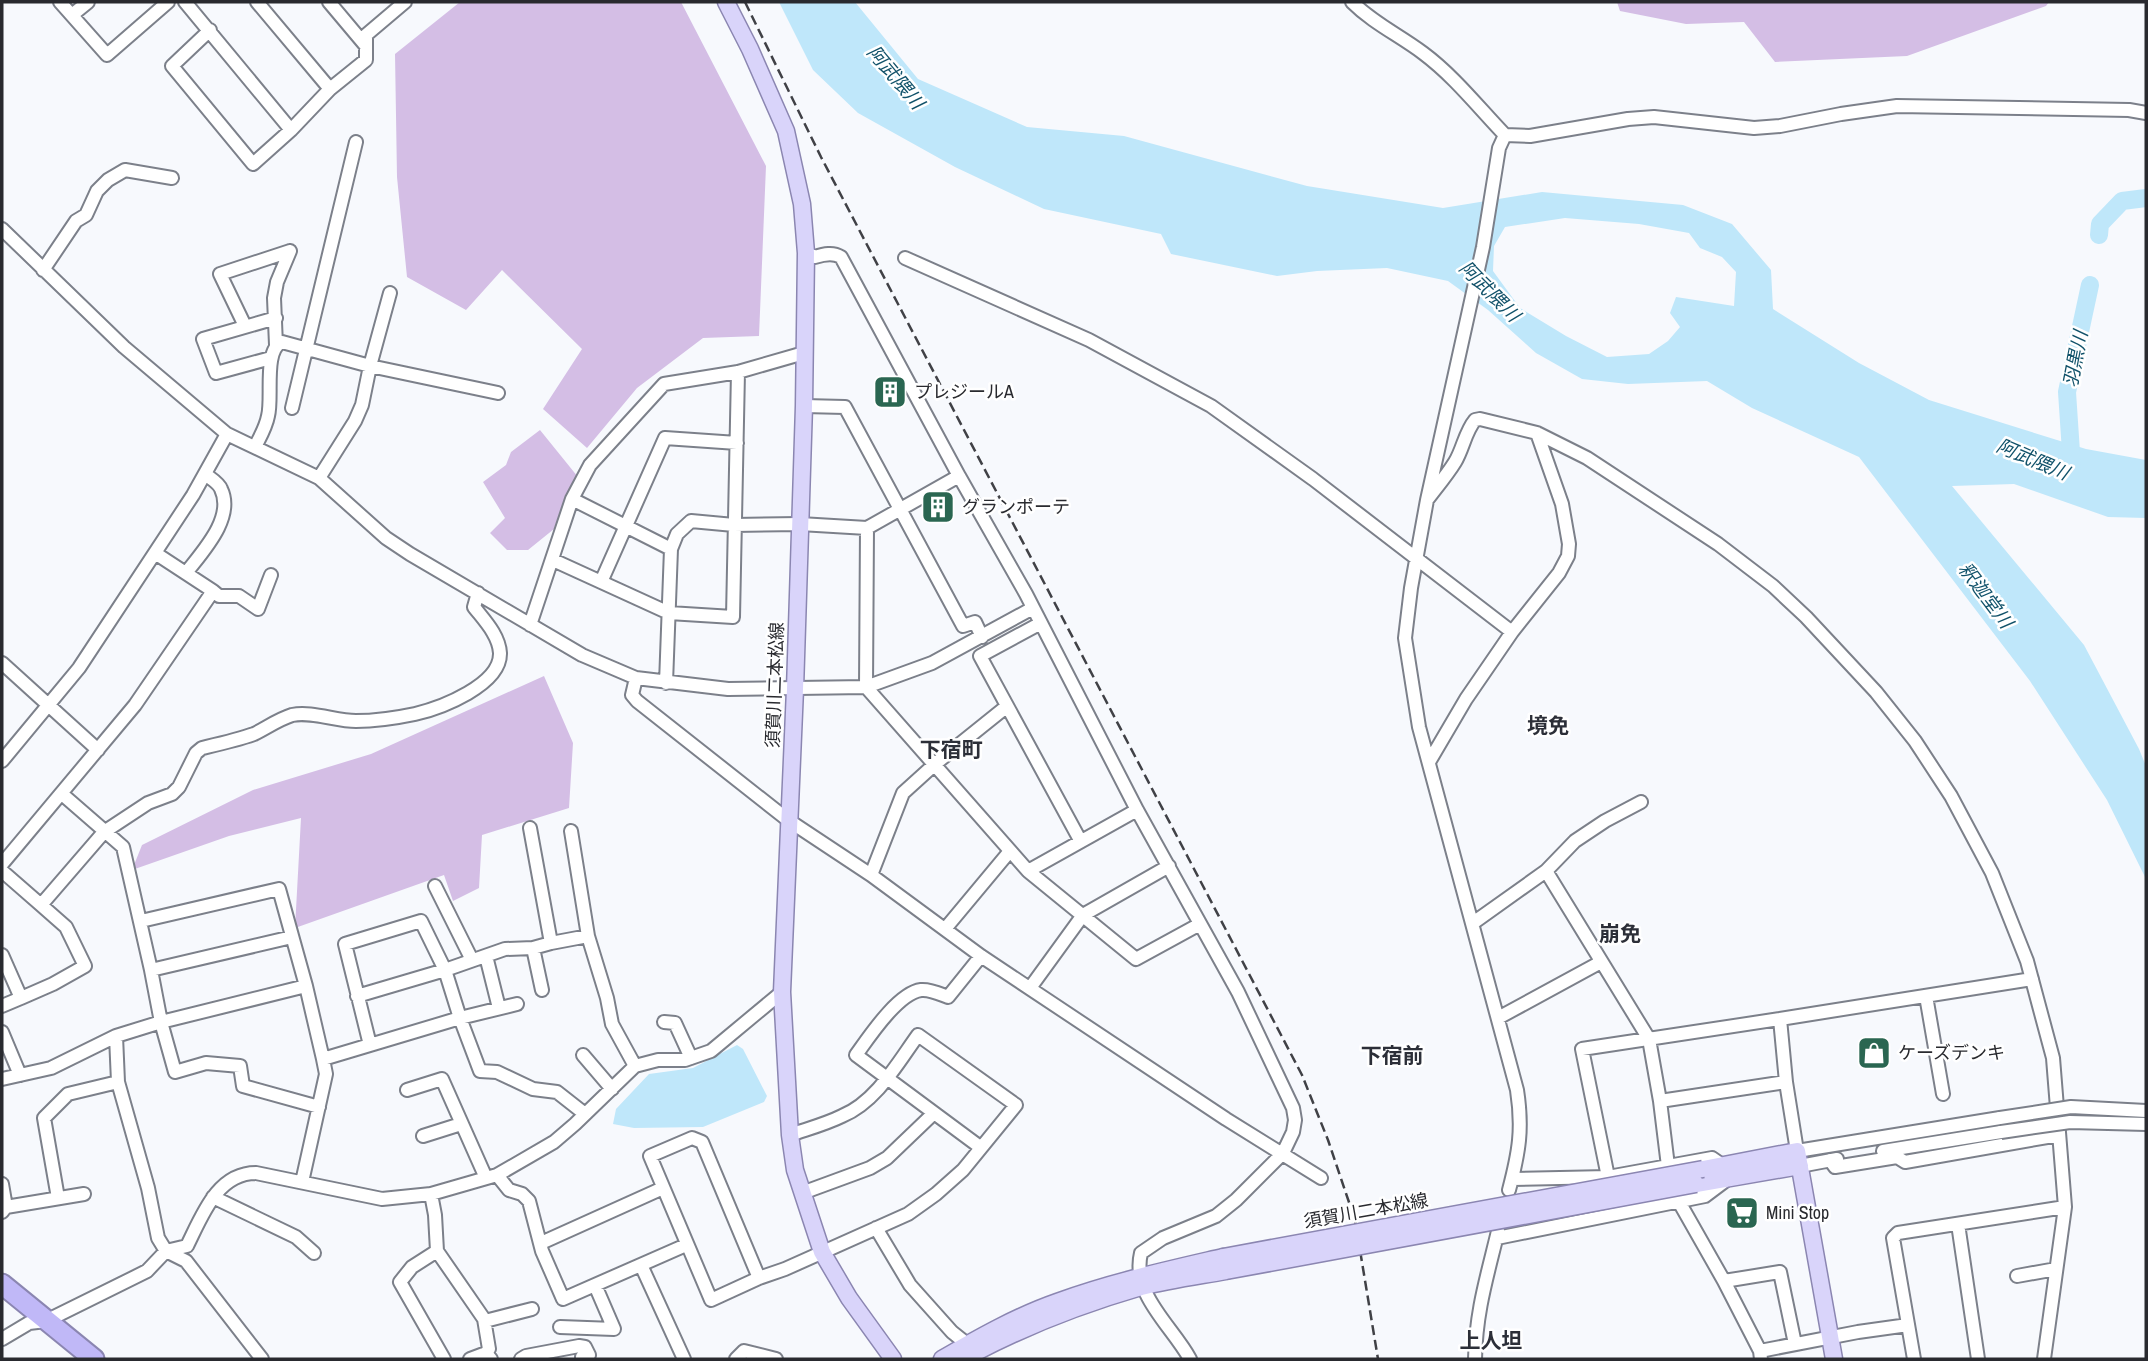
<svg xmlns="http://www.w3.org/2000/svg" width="2148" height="1361" viewBox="0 0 2148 1361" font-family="'Archivo Narrow','Noto Sans JP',sans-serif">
	<rect width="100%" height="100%" fill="#f7f9fd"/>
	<!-- green -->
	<path fill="#d4bee5" d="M460,2H681L766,166L759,336L703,338L637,388L587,448L543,409L582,349L502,270L466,310L407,277L397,177L395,54Z
		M1617,2H2049L2046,6L1907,56L1775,62L1744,22L1686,24L1620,11Z
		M540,430L578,477L565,498L554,529L528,550H507L490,533L505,518L483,482L506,465L511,452Z
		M544,676L573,743L569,808L482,835L479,888L453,901L444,875L295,928L301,818L229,836L132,870L142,845L253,790L371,754Z"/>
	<!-- water -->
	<path fill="#bfe7fa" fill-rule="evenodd" d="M779,2H855L918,79L1027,127L1124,136L1307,186L1443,208L1542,192L1683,205L1732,224L1771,270L1773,309L1859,363L1929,400L2086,449L2146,460V518L2108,517L2014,484L1952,486L2084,645L2139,749L2146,766V879L2107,800L2030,681L1859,457L1752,408L1707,381L1628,384L1582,379L1536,353L1488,310L1448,281L1387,268L1317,271L1277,276L1171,254L1161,234L1044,209L955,167L858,113L813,70ZM1565,218L1639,224L1689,233L1700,248L1722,257L1736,272L1734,306L1676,297L1670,313L1680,327L1668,341L1649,354L1607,357L1566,336L1520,308L1493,271L1494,246L1505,227Z
		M737,1045L743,1049L767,1096L764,1102L703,1127L634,1128L613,1124L616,1109L649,1074L693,1068Z"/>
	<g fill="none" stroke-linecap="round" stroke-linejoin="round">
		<!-- river -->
		<path stroke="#bfe7fa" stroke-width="18" d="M2099,235L2100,224L2122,201L2146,198
			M2072,467L2067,392L2090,285"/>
		<defs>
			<path id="minor" d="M60,2L107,55L168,2
				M185,2L291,130
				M257,2L330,89
				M329,2L366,46
				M1352,2C1373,23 1399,35 1423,53C1454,76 1479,108 1505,135L1530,136L1628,119L1654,117L1754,128L1780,126L1841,114L1897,106L2129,110L2146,113
				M72,15L88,2
				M210,30L172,66L253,164L291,130L330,89L366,60V35L405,2
				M1505,135L1499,148L1483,247L1427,500L1411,588L1405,638L1419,727L1517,1090C1523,1129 1519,1152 1509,1190
				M2,229L124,347L227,434L319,478L386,538L410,554L582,655L636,678L728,689L866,687L932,663L1033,608
				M806,253L815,257C824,254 833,252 841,257L959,476L1026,594L1137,810L1238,992L1293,1108L1295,1120L1293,1132L1283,1153L1236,1200L1216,1216L1163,1238L1141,1253C1131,1294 1172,1326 1190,1359
				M905,258L1089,340L1211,406L1313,479L1512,632
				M43,270L76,221L86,215L97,191L108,180L125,170L172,178
				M245,326L220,274L290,251
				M276,345L274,298L277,282L290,251
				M271,358L216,373L203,339L276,318
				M804,406L845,407L963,626L975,622L982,637
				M292,408L356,142
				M255,447C260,437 266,427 268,416C273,398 263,350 282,342L370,366L498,393
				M959,476L867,528L866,687L1028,871L1136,959L1200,924
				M319,478L355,421L362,405L370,366L390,293
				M572,499L671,549
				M1427,500C1436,488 1447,475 1455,462C1463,449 1465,432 1475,420L1480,419L1537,433L1587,458L1718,544L1773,586L1806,617L1876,692L1915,741L1951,796L1992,873L2027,961L2053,1058L2065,1207L2044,1359
				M553,560L669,613L733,617L738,372
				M186,573C202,552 235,518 221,489C219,483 210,478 205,474
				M601,582L665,438L737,443
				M213,591L219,596H239L258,609L271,575
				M1041,623L980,656L1080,840
				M530,625L572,499L590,465L664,384L738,372L804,353
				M2,663L98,750
				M636,678L632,695L637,701L788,820L871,875L981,956L1226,1119L1321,1178
				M666,683L671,549L677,534L691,521L734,525L800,524L867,528
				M2,761L79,668L193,495L227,434
				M1429,762L1466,699L1512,632L1559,573L1568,556L1569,544L1562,504L1537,433
				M62,794L123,847L151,970L161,1022L175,1072L206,1063L240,1066L243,1086L319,1107
				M530,828L551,943L588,936L607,998L612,1024L635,1066
				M571,831L588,936
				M2,864L135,705L213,591L155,553
				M2,871L41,905L104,832L148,803L172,794L179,787L196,753L202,748C219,744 237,740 254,734C266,728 279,719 292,715C312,711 336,721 356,721C375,721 396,718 415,714C441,708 501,685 500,653C499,635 484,620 474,607L478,593
				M1028,871L1137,810
				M1546,871L1649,1039L1660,1101L1668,1166
				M871,875L903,793L935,764L1006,707
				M435,886L472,960
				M141,921L279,889L306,986L323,1059L460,1018L517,1004
				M1473,923L1546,871L1575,841L1605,821L1641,802
				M945,929L1010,851
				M533,948L542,990
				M2,955L21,998L2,1006
				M486,956L499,1008
				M151,970L292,937
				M1030,988L1083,915L1169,866
				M357,996L445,970L505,949L533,948L551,943
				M1926,996L1943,1094
				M21,998L53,984L85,966L66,927L41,905
				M1498,1018L1601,962
				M1780,1019L2032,979
				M664,1022L675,1023L691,1058
				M2,1032L20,1075
				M116,1036L118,1082L148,1188L158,1238L166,1251L186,1261L262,1359
				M370,1045L345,944L421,921L445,970L460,1018L480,1071L497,1072L533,1089L557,1092L585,1114
				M583,1055L612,1089
				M2,1079L51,1068L116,1036L161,1022L306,986
				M407,1090L442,1079L486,1178
				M1660,1101L1786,1082
				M423,1136L461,1124
				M980,1147L856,1055C869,1037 898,993 921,990C930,989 940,994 948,997L981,956
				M1883,1151L2001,1132
				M1830,1160L1835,1167L1897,1157L1905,1162L2059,1135
				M1800,1166L1837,1159
				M497,1175L509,1190L522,1194L529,1201L542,1251L563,1299L686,1245
				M1608,1177L1582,1049L1780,1019L1786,1082L1797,1151L2000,1118
				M1512,1179L1608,1177L1712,1158L1722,1165
				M302,1182L326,1074L323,1059
				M2,1184L6,1207L2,1212
				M802,1193L870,1168L887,1158L934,1113
				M431,1194L435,1215L437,1251L484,1319L489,1349L486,1353L491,1359
				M213,1197L296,1237L314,1253
				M58,1198L44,1118L68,1094L118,1082
				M1678,1200L1724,1281L1760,1351L1761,1359
				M6,1207L84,1194
				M1958,1224L1978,1359
				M876,1228L910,1285L952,1332L967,1344
				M1497,1238L1705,1196L1725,1181
				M541,1243L663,1188
				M437,1251L412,1267L400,1282L444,1359
				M641,1265L684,1359
				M2017,1276L2056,1269
				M759,1278L711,1300L650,1156L692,1138L702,1142L759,1278L785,1269L908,1214L936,1194L963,1170L1016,1105L918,1035C897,1064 876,1102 842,1116C826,1124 807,1129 790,1135
				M1724,1281L1780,1272L1795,1344
				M485,1321L532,1309
				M560,1327L614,1329L595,1285
				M2,1339L29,1323L46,1321L147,1271L166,1251L187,1246C202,1216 217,1173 256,1173L382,1199L431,1194L497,1175L554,1142L575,1124L635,1066L658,1060H685L711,1051L782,992
				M1760,1351L1858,1332L1908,1325
				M470,1359L486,1353
				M521,1359L526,1356L579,1346L585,1347L589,1355L582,1357L583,1359
				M736,1359L744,1351L776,1359
				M1475,1359C1476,1311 1487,1277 1498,1231
				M1914,1359L1893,1238L1898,1233L2065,1207"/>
			<path id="major" d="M726,2L750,49L786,131L802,204L806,253L804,406L795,689L782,992L790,1135L795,1170L822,1252L849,1298L893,1359
				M1703,1169L1797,1151L1834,1359
				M1696,1184L1800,1166
				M942,1359C978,1338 1017,1316 1057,1302C1112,1282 1167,1270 1223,1257
				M963,1359C1020,1328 1079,1305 1141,1287C1169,1280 1198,1276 1226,1271"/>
			<path id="highway" d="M2,1284L94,1359"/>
		</defs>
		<!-- minor casing -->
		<use href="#minor" stroke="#7c808a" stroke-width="16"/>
		<!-- major casing -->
		<use href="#major" stroke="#8b86b1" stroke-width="19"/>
		<!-- highway casing -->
		<use href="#highway" stroke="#8b86b1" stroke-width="23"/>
		<!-- minor -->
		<use href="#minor" stroke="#fff" stroke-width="12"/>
		<!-- major -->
		<use href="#major" stroke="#d9d4fa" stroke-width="16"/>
		<!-- highway -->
		<use href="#highway" stroke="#c0b8f7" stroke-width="19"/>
		<!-- rail -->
		<path stroke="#404146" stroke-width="2.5" stroke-dasharray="10 5" stroke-linecap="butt" d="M745,2L821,157L1302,1075L1328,1140L1355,1220L1378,1359"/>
		<defs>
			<path id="minor-bridge" d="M2000,1118L2071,1107L2146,1111
				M2001,1132L2070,1122L2146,1124"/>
			<path id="major-bridge" d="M1223,1257L1703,1169
				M1226,1271L1696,1184"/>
		</defs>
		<!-- minor-bridge casing -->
		<use href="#minor-bridge" stroke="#7c808a" stroke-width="16" stroke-linecap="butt"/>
		<!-- major-bridge casing -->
		<use href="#major-bridge" stroke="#8b86b1" stroke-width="19" stroke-linecap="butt"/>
		<!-- minor-bridge -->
		<use href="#minor-bridge" stroke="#fff" stroke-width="12"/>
		<!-- major-bridge -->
		<use href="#major-bridge" stroke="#d9d4fa" stroke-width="16"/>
	</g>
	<!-- icons -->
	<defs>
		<symbol id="building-square" viewBox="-11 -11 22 22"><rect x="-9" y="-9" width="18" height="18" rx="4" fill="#2a6651" stroke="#fff"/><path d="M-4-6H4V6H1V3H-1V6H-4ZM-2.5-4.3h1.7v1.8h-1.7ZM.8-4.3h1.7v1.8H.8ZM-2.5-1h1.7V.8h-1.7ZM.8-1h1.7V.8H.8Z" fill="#fff"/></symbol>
		<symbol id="shop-square" viewBox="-11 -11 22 22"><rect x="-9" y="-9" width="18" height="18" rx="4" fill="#2a6651" stroke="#fff"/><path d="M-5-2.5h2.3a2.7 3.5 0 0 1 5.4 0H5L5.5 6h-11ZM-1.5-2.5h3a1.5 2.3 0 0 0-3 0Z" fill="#fff"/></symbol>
		<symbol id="supermarket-square" viewBox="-11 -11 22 22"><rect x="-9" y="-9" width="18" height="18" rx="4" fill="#2a6651" stroke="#fff"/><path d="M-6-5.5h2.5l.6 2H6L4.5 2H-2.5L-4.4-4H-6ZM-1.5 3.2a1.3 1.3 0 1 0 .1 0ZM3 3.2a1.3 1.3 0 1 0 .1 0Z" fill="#fff"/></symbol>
	</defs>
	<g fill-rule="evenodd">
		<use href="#building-square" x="871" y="373" width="38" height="38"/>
		<use href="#building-square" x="919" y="488" width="38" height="38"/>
		<use href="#shop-square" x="1855" y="1034" width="38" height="38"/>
		<use href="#supermarket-square" x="1723" y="1194" width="38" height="38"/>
	</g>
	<g text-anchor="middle" stroke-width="5" stroke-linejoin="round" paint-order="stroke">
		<!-- poi labels -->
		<g font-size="18" fill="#292a2f" stroke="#fff" text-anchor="start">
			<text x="914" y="398">プレジールA</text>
			<text x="962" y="513">グランポーテ</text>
			<text x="1898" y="1059">ケーズデンキ</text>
			<text x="1766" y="1219">Mini Stop</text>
		</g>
		<!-- street labels -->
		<g font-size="18" fill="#292a2f" stroke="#fff">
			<text transform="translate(775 685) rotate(-88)" y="6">須賀川二本松線</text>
			<text transform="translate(1366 1211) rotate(-10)" y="6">須賀川二本松線</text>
		</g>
		<!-- water labels -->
		<g font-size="19" font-style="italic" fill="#11526a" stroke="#fff">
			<text transform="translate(896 77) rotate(50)" y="7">阿武隈川</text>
			<text transform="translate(1490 291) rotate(45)" y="7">阿武隈川</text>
			<text transform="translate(2075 359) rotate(-79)" y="7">羽黒川</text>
			<text transform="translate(2033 459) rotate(23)" y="7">阿武隈川</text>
			<text transform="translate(1986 595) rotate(53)" y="7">釈迦堂川</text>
		</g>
		<!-- quarter labels -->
		<g font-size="21" font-weight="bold" fill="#2c2f38" stroke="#fff">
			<text x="1548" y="733">境免</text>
			<text x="951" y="757">下宿町</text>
			<text x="1620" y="941">崩免</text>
			<text x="1392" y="1063">下宿前</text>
			<text x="1491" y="1348">上人坦</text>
		</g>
	</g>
	<!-- border -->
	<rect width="2148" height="1361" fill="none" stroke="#292a2f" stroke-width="7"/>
</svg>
